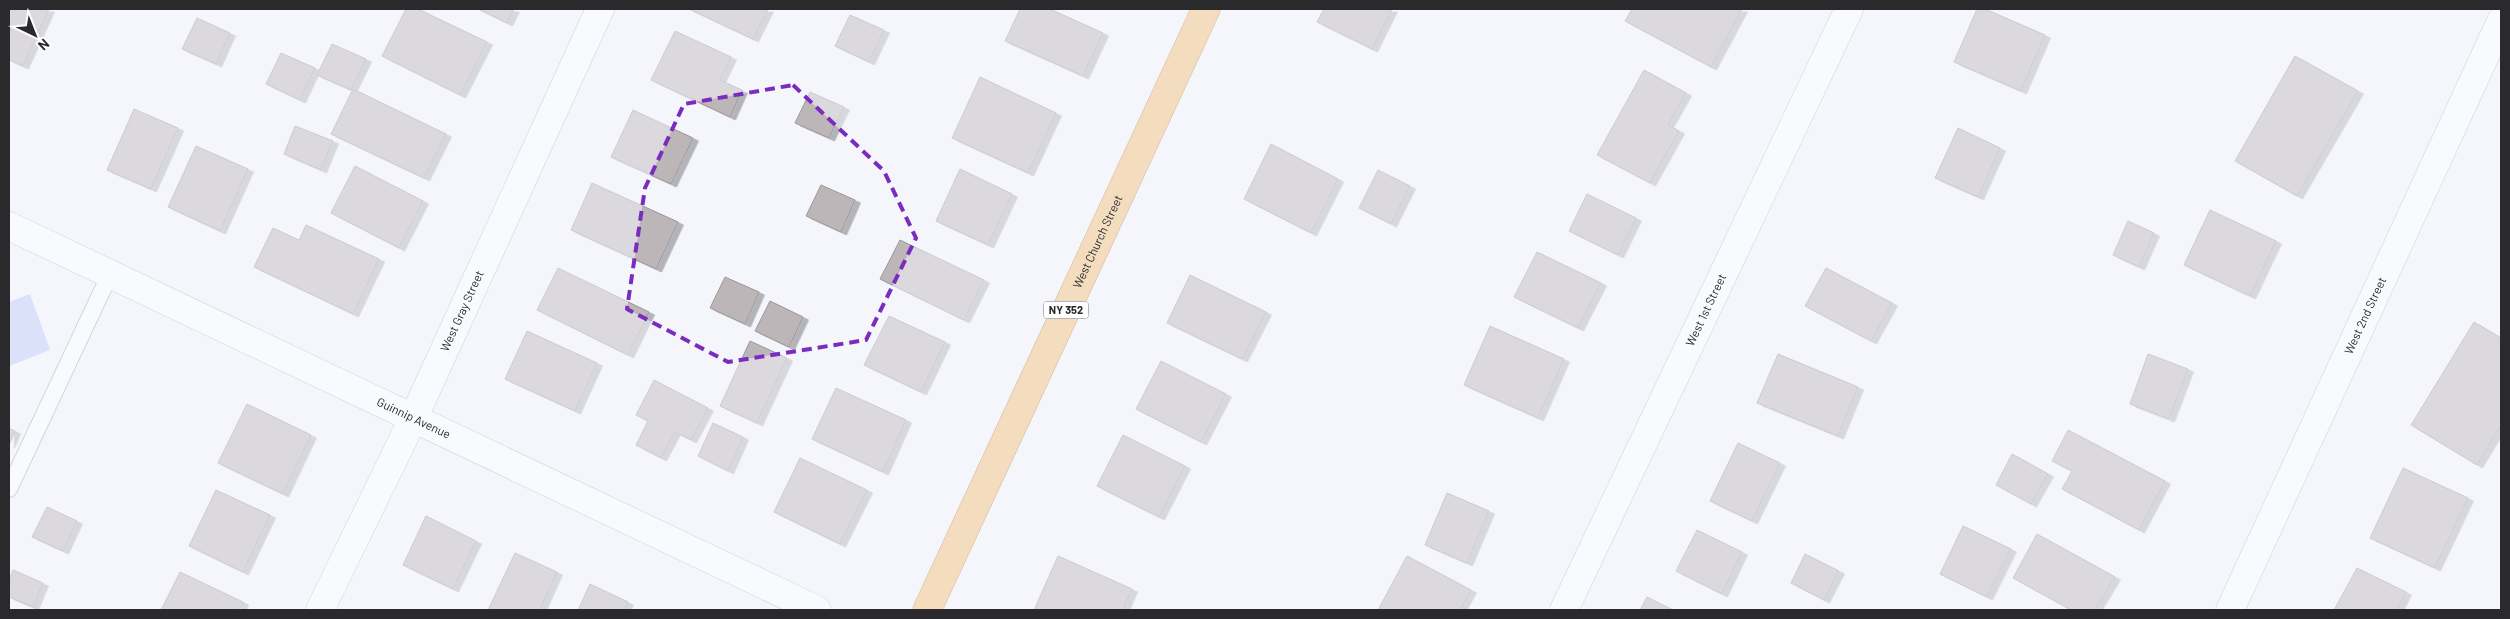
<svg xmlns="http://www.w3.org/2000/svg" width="2510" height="619" viewBox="0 0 2510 619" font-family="Barlow,sans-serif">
	<defs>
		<filter id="shadow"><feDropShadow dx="5.5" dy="3" stdDeviation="0" flood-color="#0004"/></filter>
	</defs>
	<rect width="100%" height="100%" fill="#f4f6fc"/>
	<!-- green -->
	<path fill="#bcc7f3" d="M30,294L50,350L9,366V302Z"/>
	<!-- building -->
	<path fill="#bdb6b8" stroke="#9e9799" filter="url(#shadow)" d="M9,9H49L23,66L9,60Z
		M406,9H418L487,42L460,95L382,56Z
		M478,9H514L507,23Z
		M689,9H768L753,39Z
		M1020,9H1050L1103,33L1083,76L1005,41Z
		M1324,9H1392L1372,49L1317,22Z
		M1632,9H1742L1711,67L1625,21Z
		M1977,9H1985L2045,35L2021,91L1954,62Z
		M850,15L884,30L869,62L835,46Z
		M197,18L230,33L216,64L182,49Z
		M675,31L731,57L720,80L742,90L730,117L651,80Z
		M332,44L366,59L351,90L317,75Z
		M281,53L315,68L300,100L266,84Z
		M2295,56L2358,91L2297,196L2235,161Z
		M1644,70L1686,93L1668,125L1679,131L1650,183L1597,155Z
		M980,77L1056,113L1028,173L952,138Z
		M353,89L446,134L424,178L331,134Z
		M810,92L844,107L829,138L795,123Z
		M134,109L178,128L151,189L107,170Z
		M633,110L693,138L671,184L611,157Z
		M295,126L333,141L321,170L284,154Z
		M1958,128L2000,148L1978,197L1935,178Z
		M1271,144L1338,179L1311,233L1244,199Z
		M196,146L248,169L220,231L168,207Z
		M355,166L423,201L399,248L331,213Z
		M960,169L1012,194L988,245L936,221Z
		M1378,170L1410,186L1391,224L1359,208Z
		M592,183L678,222L656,269L571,230Z
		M821,185L855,200L841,232L806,216Z
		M1587,194L1636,218L1618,255L1569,231Z
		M2210,210L2276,241L2250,296L2184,265Z
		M2128,221L2154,233L2139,267L2113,255Z
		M306,225L379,259L353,314L254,267L273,228L299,240Z
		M900,240L984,280L964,320L880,279Z
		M1537,252L1601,283L1578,328L1514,297Z
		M558,268L649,312L628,355L537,310Z
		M1826,268L1892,303L1871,341L1805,306Z
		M1190,275L1266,312L1242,359L1167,323Z
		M725,277L759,292L745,324L710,308Z
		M770,301L803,317L789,347L755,331Z
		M889,316L945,342L921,392L864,365Z
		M2474,322L2501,338V425L2477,465L2411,425Z
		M1490,326L1564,359L1538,418L1464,385Z
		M527,331L597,363L575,411L505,379Z
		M750,341L787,358L757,423L720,406Z
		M1778,354L1858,387L1838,436L1757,403Z
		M2148,354L2188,369L2169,419L2130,404Z
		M1161,361L1226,394L1201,442L1136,409Z
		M654,380L708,408L691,440L675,432L661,458L636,445L648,421L636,415Z
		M836,388L906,420L883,472L812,439Z
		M247,404L311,435L283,494L218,463Z
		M713,423L743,437L728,471L698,456Z
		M9,428L15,431L9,445Z
		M2068,430L2165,481L2139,530L2062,489L2072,471L2052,461Z
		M1123,435L1185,466L1159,517L1097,486Z
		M1738,443L1780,463L1752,521L1710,501Z
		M2012,454L2048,474L2031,504L1996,485Z
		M800,458L867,490L840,544L774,512Z
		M2403,468L2468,498L2435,568L2370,538Z
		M216,490L270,515L243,572L189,546Z
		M1447,493L1489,511L1467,563L1425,545Z
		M47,507L77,521L63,551L32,537Z
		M426,516L476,541L453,589L403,565Z
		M1963,526L2011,549L1987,597L1940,574Z
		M1697,530L1742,552L1722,594L1676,571Z
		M2037,534L2115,577L2095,610H2071L2013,578Z
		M515,553L557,572L540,610H488Z
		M1805,554L1839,571L1824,600L1791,583Z
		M1058,556L1132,589L1123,610H1034Z
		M1407,556L1471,590L1460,610H1378Z
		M2357,568L2406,592L2397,610H2334Z
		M13,570L43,583L33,607L9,597V580Z
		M180,572L243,602L239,610H161Z
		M590,584L628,602L624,610H578Z
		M1647,597L1673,610H1640Z"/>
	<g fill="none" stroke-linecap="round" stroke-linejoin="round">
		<defs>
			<path id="service" d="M9,489L110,274"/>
			<g id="minor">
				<path id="s1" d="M9,226L817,610"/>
				<path id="s2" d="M320,610L413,419L600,9"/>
				<path id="s3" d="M1564,610L1849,9"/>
				<path id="s4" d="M2230,610L2501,21"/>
			</g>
			<g id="primary">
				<path id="s5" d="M927,610L1206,9"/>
			</g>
		</defs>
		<!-- service casing -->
		<use href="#service" stroke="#a6a7ad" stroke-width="18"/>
		<!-- minor casing -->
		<use href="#minor" stroke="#a6a7ad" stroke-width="29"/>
		<!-- primary casing -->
		<use href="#primary" stroke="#a96c21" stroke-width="29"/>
		<!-- service -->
		<use href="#service" stroke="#fff" stroke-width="16"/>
		<!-- minor -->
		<use href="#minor" stroke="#fff" stroke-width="28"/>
		<!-- primary -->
		<use href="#primary" stroke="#f4bc76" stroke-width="28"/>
	</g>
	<!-- marked area -->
	<path d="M0 0H2510V619H0ZM793,85L884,171L916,238L866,340L728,362L627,309L645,188L684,104Z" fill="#f4f6fc" fill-opacity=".55" fill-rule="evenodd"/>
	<path fill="none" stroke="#7b2cbf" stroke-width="4" stroke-dasharray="10 6" stroke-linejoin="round" d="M793,85L884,171L916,238L866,340L728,362L627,309L645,188L684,104Z"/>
	<g text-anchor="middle" stroke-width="5" stroke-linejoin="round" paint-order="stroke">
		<!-- shield labels -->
		<rect fill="#fff" stroke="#6a6a6c" stroke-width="1" x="1043.5" y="301.5" width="45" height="17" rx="4"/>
		<g font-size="11" font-weight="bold" fill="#2a2a2d">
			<text x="1066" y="314">NY 352</text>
		</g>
		<!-- street labels -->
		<g font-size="12" fill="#2a2a2d" stroke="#fff">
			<text dy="4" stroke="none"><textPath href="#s5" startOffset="406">West Church Street</textPath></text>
			<text dy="4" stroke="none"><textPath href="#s3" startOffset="332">West 1st Street</textPath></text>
			<text dy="4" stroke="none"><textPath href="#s2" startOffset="331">West Gray Street</textPath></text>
			<text dy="4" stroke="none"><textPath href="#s4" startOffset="324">West 2nd Street</textPath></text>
			<text dy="4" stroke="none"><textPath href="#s1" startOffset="448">Guinnip Avenue</textPath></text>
		</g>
	</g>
	<!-- border -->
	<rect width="2510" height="619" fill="none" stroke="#2a2a2d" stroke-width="20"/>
	<!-- north arrow -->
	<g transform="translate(35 35) rotate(137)" stroke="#ffffff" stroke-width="4" paint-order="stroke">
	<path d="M0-4L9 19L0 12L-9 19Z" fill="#2a2a2d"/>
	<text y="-8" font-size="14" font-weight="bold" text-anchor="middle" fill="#2a2a2d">N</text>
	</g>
</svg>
